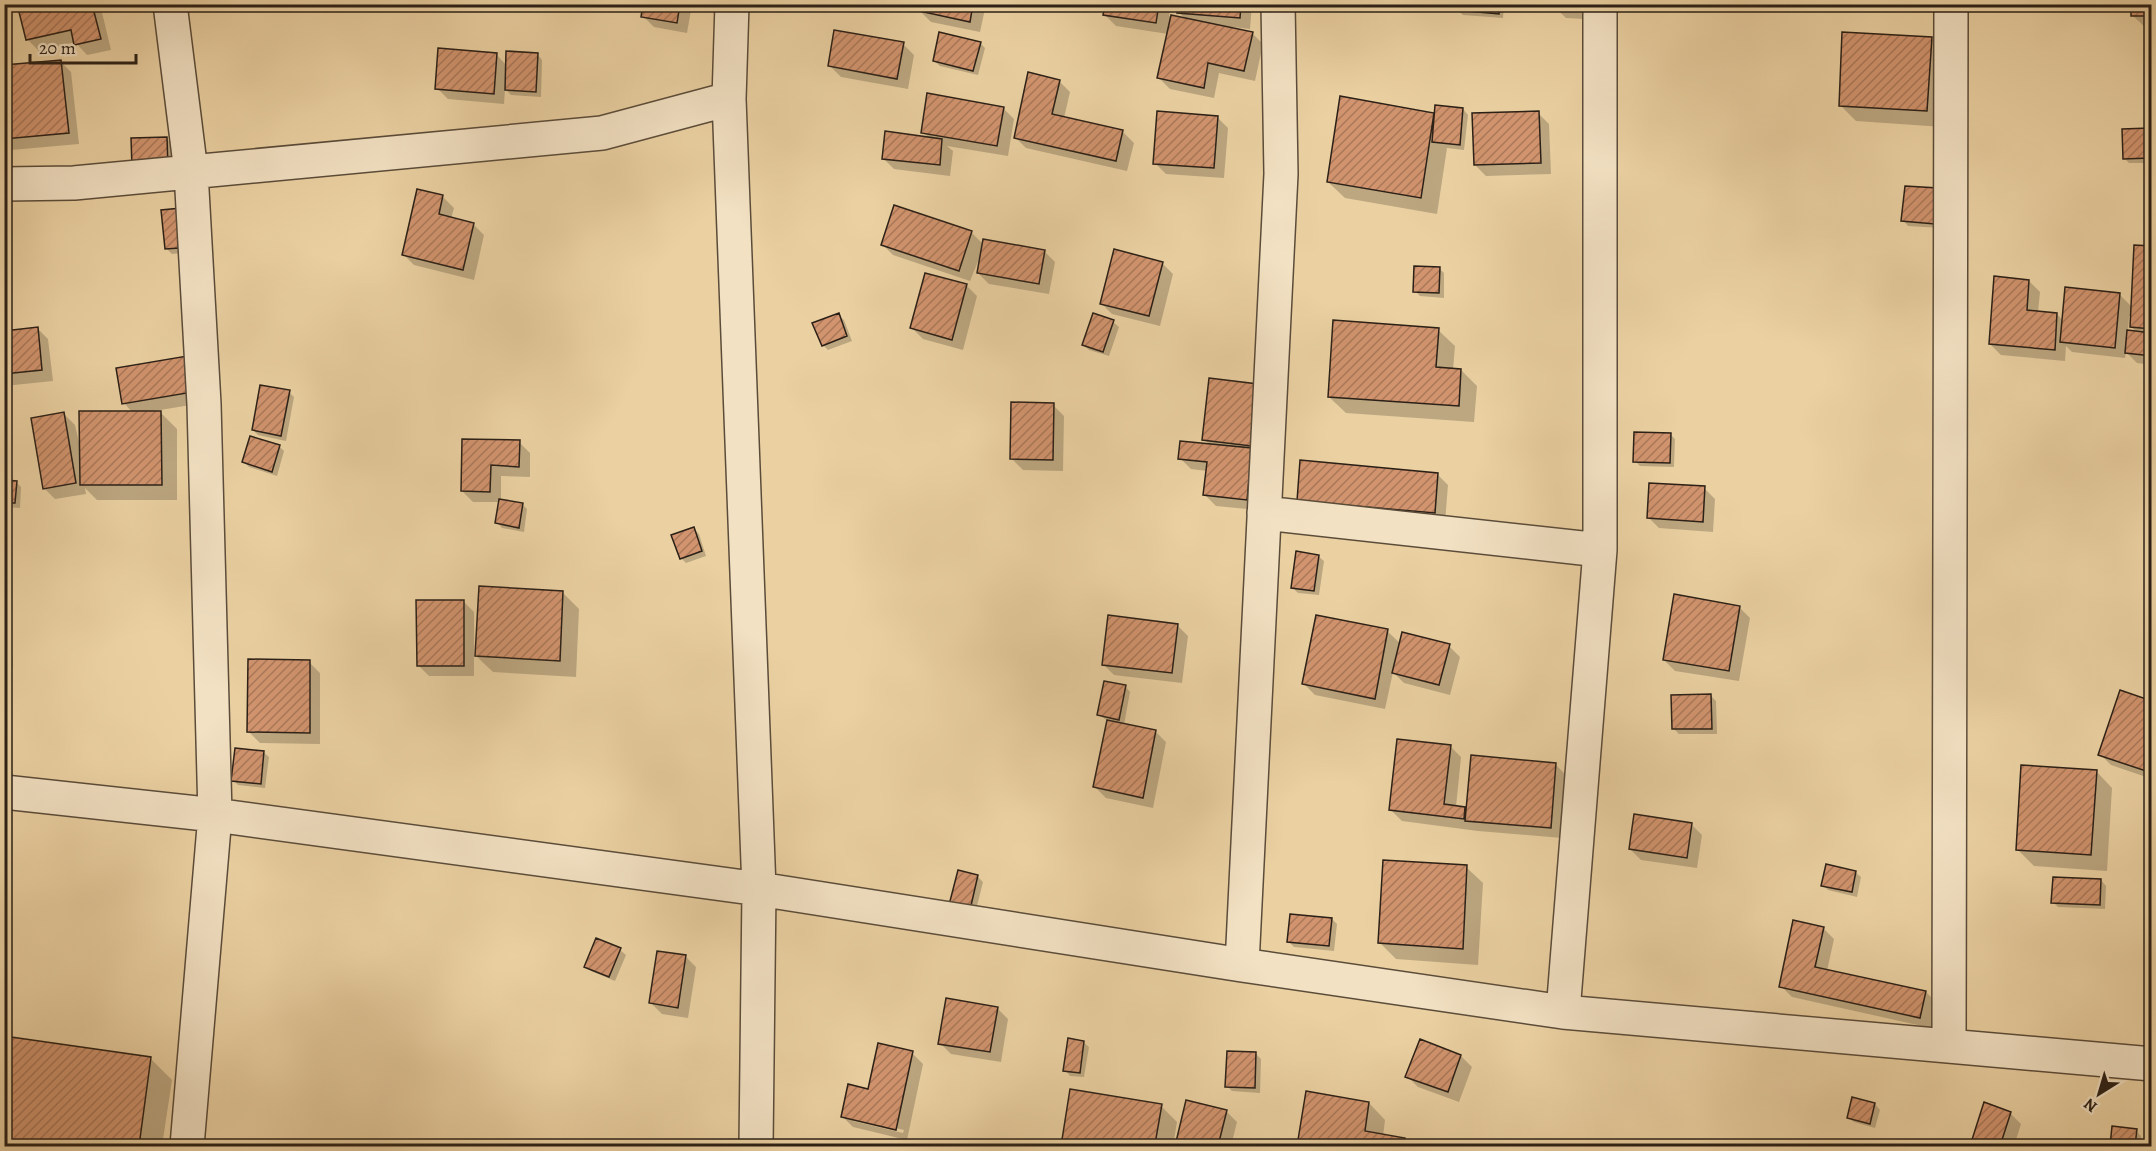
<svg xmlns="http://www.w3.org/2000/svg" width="2156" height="1151" viewBox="0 0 2156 1151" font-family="Alegreya,serif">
	<defs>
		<pattern id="building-hatch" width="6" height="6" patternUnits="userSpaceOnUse" patternTransform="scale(1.5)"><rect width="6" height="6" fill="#d1946e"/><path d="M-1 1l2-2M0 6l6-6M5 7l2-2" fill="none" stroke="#aa7859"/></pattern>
	</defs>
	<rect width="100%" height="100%" fill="#ebd1a2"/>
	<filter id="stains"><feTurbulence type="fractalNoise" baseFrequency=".00333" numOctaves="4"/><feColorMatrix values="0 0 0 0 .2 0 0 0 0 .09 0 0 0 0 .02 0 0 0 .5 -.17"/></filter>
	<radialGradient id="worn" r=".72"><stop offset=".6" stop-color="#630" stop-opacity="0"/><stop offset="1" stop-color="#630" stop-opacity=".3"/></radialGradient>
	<!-- shadow -->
	<path fill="#0003" fill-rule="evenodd" d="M19,4H100L111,50L87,55L75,42L39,51L28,40Z
		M644,4H692L687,33L654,27L643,16Z
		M837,4H863L839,6Z
		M922,4H986L980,32L931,22L920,11Z
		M1106,4H1171L1169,16L1186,20L1179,12L1180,4H1252L1250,29L1233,27V29L1252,33L1263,44L1255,81L1219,73L1214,98L1170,89L1159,78L1168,34L1116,26L1105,15Z
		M1458,4H1504L1503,18L1463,15L1458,10Z
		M1603,4V20L1566,18L1555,7Z
		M2152,4V31H2149L2132,15Z
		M1931,38L1947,55L1943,127L1856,121L1840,105Z
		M980,43L985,48L978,75L940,66L934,61Z
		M903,44L914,55L908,89L841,77L830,66Z
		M496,54L507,66L537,54L542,60L541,97L511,95L505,89L504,104L448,99L437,88Z
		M60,61L71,72L79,144L11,150L4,144V67Z
		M1059,81L1070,92L1064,118L1123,132L1134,143L1127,171L1026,148L1015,137Z
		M1003,108L1014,119L1008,156L947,146L953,151L950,176L894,169L883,158L929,138L923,132Z
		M1463,109L1468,115L1464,150L1447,148L1437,214L1345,198L1328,182L1434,115L1436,117Z
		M1538,113L1549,124L1551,174L1486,176L1475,165Z
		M1217,117L1228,128L1224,178L1166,174L1155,163Z
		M2149,130L2152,133V163H2129L2124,158Z
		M167,139L172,144L173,172L139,173Z
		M1906,187L1940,228L1908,226L1903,220Z
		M419,191L443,197L454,208L451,219L473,224L484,235L474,280L414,265L403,254Z
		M895,207L972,233L983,244L1044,251L1055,262L1049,294L989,284L978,273L983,249L970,281L893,255L882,244Z
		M190,209L199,251L172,254L167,249Z
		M2152,247V365L2137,363L2126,352L2125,358L2072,352L2066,346L2065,361L2001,355L1990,344L2029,281L2040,292L2038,312L2057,314L2063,321L2119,294L2132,307ZM2129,316H2132L2131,327L2138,333L2128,332Z
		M1162,263L1173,274L1160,326L1112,314L1101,303Z
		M1439,268L1444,273V298L1420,296L1415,291Z
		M966,285L977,296L963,350L923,339L912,328Z
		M838,315L844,320L852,341L828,350L823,345Z
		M1113,322L1119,327L1109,356L1089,350L1084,345Z
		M37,328L48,339L53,381L4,386V332Z
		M1438,330L1455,346L1453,370H1461L1477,386L1474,422L1346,413L1329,397Z
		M193,357L209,402L154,411L161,413L177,429V500H97L85,488L86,494L55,499L44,488L64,414L75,425L81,451L133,413L124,403Z
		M289,392L294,397L286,441L258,435L253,430Z
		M1268,397L1257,510L1216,506L1205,495L1207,471L1191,469L1180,458L1210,445L1204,439Z
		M1053,405L1064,416L1063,471L1023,470L1012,459Z
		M1670,434L1675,439L1674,467L1640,466L1635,461Z
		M464,441L519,442L530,453V477L501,476V500L522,504L527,509L524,532L502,528L497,522L500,502H473L462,491Z
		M279,446L284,451L277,476L249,467L244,462Z
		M1437,474L1448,485L1445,523L1310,512Z
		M4,481L16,482L21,487L20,508L4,507Z
		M1704,488L1715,499L1713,532L1659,528L1648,517Z
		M694,529L699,534L706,556L686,563L681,558Z
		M1318,556L1324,561L1319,595L1298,593L1293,588Z
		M4,589L7,592L13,667L4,668Z
		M563,593L579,609L576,677L493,672L476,656Z
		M463,601L474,612V676H429L418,665Z
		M1739,607L1750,618L1739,681L1675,671L1664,660Z
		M1177,625L1188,636L1182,683L1114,675L1103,664Z
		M1387,631L1401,644L1449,646L1460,657L1450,695L1404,683L1393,672L1385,709L1315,695L1304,684Z
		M309,662L320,673V744L260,743L249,732Z
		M1125,686L1130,692L1124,725L1155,731L1166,742L1153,808L1106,798L1095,787L1108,721L1099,715Z
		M1711,696L1716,701L1717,734H1679L1674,729Z
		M2152,702V779L2111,765L2100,754Z
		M1450,746L1461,757L1456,807L1468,811L1555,764L1566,775L1562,838L1478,831L1402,821L1391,810Z
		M263,752L269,757L265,788L238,785L233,780Z
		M2096,771L2112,788L2107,871L2034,866L2017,849Z
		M1691,824L1702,835L1697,868L1641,860L1630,849Z
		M1466,867L1483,883L1478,965L1396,959L1380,943Z
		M1855,872L1861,877L1857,897L1828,890L1823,885Z
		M978,877L983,882L975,914L951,905Z
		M2101,880L2106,886L2105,909L2058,907L2053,902Z
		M1332,919L1337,924L1334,951L1294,947L1289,942Z
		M1823,928L1834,939L1827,971L1926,992L1937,1003L1931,1028L1792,997L1781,986Z
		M596,940L620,950L626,955L615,981L591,971L586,966Z
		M685,956L696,967L688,1018L662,1014L651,1003Z
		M997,1008L1008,1019L1001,1062L951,1054L940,1043Z
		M4,1037L151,1059L172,1080L162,1146H4Z
		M1420,1041L1461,1056L1472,1067L1459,1102L1418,1087L1407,1076Z
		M1083,1042L1089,1047L1084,1077L1070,1076L1065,1070Z
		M912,1053L923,1064L907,1140L853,1127L842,1116ZM853,1118L904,1130L903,1133L853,1121Z
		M1256,1054L1261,1059L1260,1093L1232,1091L1227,1086Z
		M1071,1091L1161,1106L1177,1122L1173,1146H1062Z
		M1308,1093L1369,1103L1385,1120L1383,1136L1405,1139L1412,1146H1299Z
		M1187,1102L1226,1111L1237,1122L1231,1146H1178Z
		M1875,1104L1880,1110L1875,1128L1854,1122L1848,1117Z
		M1985,1104L2010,1113L2021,1124L2014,1146H1971Z
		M2114,1128L2136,1131L2141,1136L2140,1146H2112Z"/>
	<!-- building -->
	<path fill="url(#building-hatch)" stroke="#2b2017" stroke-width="1.5" d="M17,4H92L101,39L74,45L71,30L26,40Z
		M643,4H680L677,23L641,17Z
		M920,4H973L970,22L919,11Z
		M1105,4H1159L1156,23L1103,15Z
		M1178,4H1241L1240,18L1177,13Z
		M1457,4H1499V14L1456,10Z
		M1553,4H1592V9L1553,7Z
		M2131,4H2152V16H2131Z
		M1171,15L1253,32L1244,71L1208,63L1204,88L1157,78Z
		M834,30L904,42L897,79L828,66Z
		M939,32L981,42L973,71L933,61Z
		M1842,32L1932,37L1927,111L1839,106Z
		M438,48L497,53L494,94L435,89Z
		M506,51L538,53L536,92L505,90Z
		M61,60L69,133L4,139V65Z
		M1028,72L1060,80L1052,114L1123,130L1116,161L1014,138Z
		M927,93L1004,107L997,146L921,133Z
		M1340,96L1434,113L1421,198L1327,182Z
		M1435,105L1463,108L1460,145L1432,142Z
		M1157,111L1218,116L1214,168L1153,164Z
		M1539,111L1541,163L1474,165L1472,113Z
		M2149,128L2150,158L2123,159L2122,129Z
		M885,131L942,139L940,165L882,159Z
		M167,137L168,167L132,168L131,138Z
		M1905,186L1938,188L1935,224L1901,221Z
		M417,189L443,195L439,214L474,223L463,270L402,255Z
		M894,205L972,231L959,271L881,245Z
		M191,207L195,247L165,249L161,210Z
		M983,239L1045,250L1039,284L977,273Z
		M2134,245L2152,246V329L2130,327Z
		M1114,249L1163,262L1149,316L1100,304Z
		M1414,266L1440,267L1439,293L1413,292Z
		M925,273L967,284L952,340L910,328Z
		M1994,276L2029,280L2027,310L2057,313L2055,350L1989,344Z
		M2065,287L2120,293L2115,348L2060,342Z
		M839,313L847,336L822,346L812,323Z
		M1093,313L1114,320L1103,352L1082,345Z
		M1333,320L1439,328L1436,367L1461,369L1459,406L1328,397Z
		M38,327L42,370L4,374V331Z
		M2127,330L2152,333V356L2125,353Z
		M193,355L199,391L122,404L116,368Z
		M1209,378L1258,384L1251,446L1202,440Z
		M260,385L290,390L281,436L252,430Z
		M1011,402L1054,403L1053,460L1010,459Z
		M79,411H161L162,485H80Z
		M64,412L76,483L43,489L31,418Z
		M1634,432L1671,433L1670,463L1633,462Z
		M250,436L280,445L272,472L242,462Z
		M462,439L520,440L519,467L491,465L490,492L461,491Z
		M1180,441L1252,448L1247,500L1203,495L1207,462L1178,459Z
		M1300,460L1438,473L1435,513L1297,501Z
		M4,480L17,481L15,503H4Z
		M1649,483L1705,486L1703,522L1647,518Z
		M499,499L523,503L519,528L495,523Z
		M694,527L702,551L680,559L671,535Z
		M1296,551L1319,555L1314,591L1291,588Z
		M479,586L563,591L560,661L475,656Z
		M1674,594L1740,606L1729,671L1663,660Z
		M416,600H464V666H417Z
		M1108,615L1178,624L1172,673L1102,665Z
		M1316,615L1388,629L1375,699L1302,684Z
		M1402,632L1450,644L1439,685L1392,673Z
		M248,659L310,660V733L247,732Z
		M1104,681L1126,685L1119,720L1097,715Z
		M2120,690L2152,701V773L2098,755Z
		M1711,694L1712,729H1672L1671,695Z
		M1107,720L1156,730L1143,798L1093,787Z
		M1397,739L1451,745L1444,804L1465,807L1464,819L1389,810Z
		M235,748L264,751L261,784L231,781Z
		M1471,755L1556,763L1551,828L1465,821Z
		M2021,765L2097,770L2091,855L2016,850Z
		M1634,814L1692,823L1687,858L1629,849Z
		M1383,860L1467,865L1463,949L1378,943Z
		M1826,864L1856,871L1852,892L1821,886Z
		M958,870L978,875L970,910L949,905Z
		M2053,877L2101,879L2100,905L2051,903Z
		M1290,914L1332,918L1329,946L1287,942Z
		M1793,920L1824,927L1815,967L1926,991L1920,1018L1779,987Z
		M596,938L621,948L609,977L584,967Z
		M657,951L686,955L678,1008L649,1003Z
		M946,998L998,1007L990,1052L938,1044Z
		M4,1036L151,1057L139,1146H4Z
		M1068,1038L1084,1041L1080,1073L1063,1071Z
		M1420,1039L1461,1055L1448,1092L1405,1077Z
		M878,1043L913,1051L896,1130L841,1117L848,1084L868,1089Z
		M1227,1051L1256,1052L1255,1088L1225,1087Z
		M1070,1089L1162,1104L1155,1144L1170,1146H1061Z
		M1306,1091L1369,1102L1365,1131L1405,1138L1404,1146H1297Z
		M1852,1097L1875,1103L1870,1124L1847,1118Z
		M1186,1100L1227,1110L1218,1146H1175Z
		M1984,1102L2011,1112L2000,1146H1970Z
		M2112,1126L2137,1129L2135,1146H2110Z"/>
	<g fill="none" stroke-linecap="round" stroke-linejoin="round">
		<defs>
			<path id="minor" d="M170,4L191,172L204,404L215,815L187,1146
				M732,4L729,99L759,889L756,1146
				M4,184L74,183L602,133L729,99
				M1264,513L1600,550
				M4,792L215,815L759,889L1242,965L1563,1012L2152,1064
				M1242,965L1281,174L1278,4
				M1563,1012L1600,550V4
				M1949,1046L1951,4"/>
		</defs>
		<!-- minor casing -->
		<use href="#minor" stroke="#5b4c3a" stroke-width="36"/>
		<!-- minor -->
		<use href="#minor" stroke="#f2e1c3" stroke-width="33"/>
	</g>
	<!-- margin -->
	<rect width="2156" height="1151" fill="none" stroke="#ebd1a2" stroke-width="24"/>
	<rect x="6" y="6" width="2144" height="1139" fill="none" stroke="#2b2017" stroke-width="3"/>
	<rect x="12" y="12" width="2132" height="1127" fill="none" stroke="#2b2017" stroke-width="1.5"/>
	<!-- north arrow -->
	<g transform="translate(2099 1094) rotate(217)" stroke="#f2e1c3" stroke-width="4.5" paint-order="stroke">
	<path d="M0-4.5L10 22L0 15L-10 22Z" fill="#2b2017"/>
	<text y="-9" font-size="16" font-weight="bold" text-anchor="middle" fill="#2b2017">N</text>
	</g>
	<!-- scale -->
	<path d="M30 54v9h106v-9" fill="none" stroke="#2b2017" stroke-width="3"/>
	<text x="39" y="54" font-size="18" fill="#2b2017" stroke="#f2e1c3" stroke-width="4.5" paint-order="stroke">20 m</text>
	<rect width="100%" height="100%" filter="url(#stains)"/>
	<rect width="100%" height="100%" fill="url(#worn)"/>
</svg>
